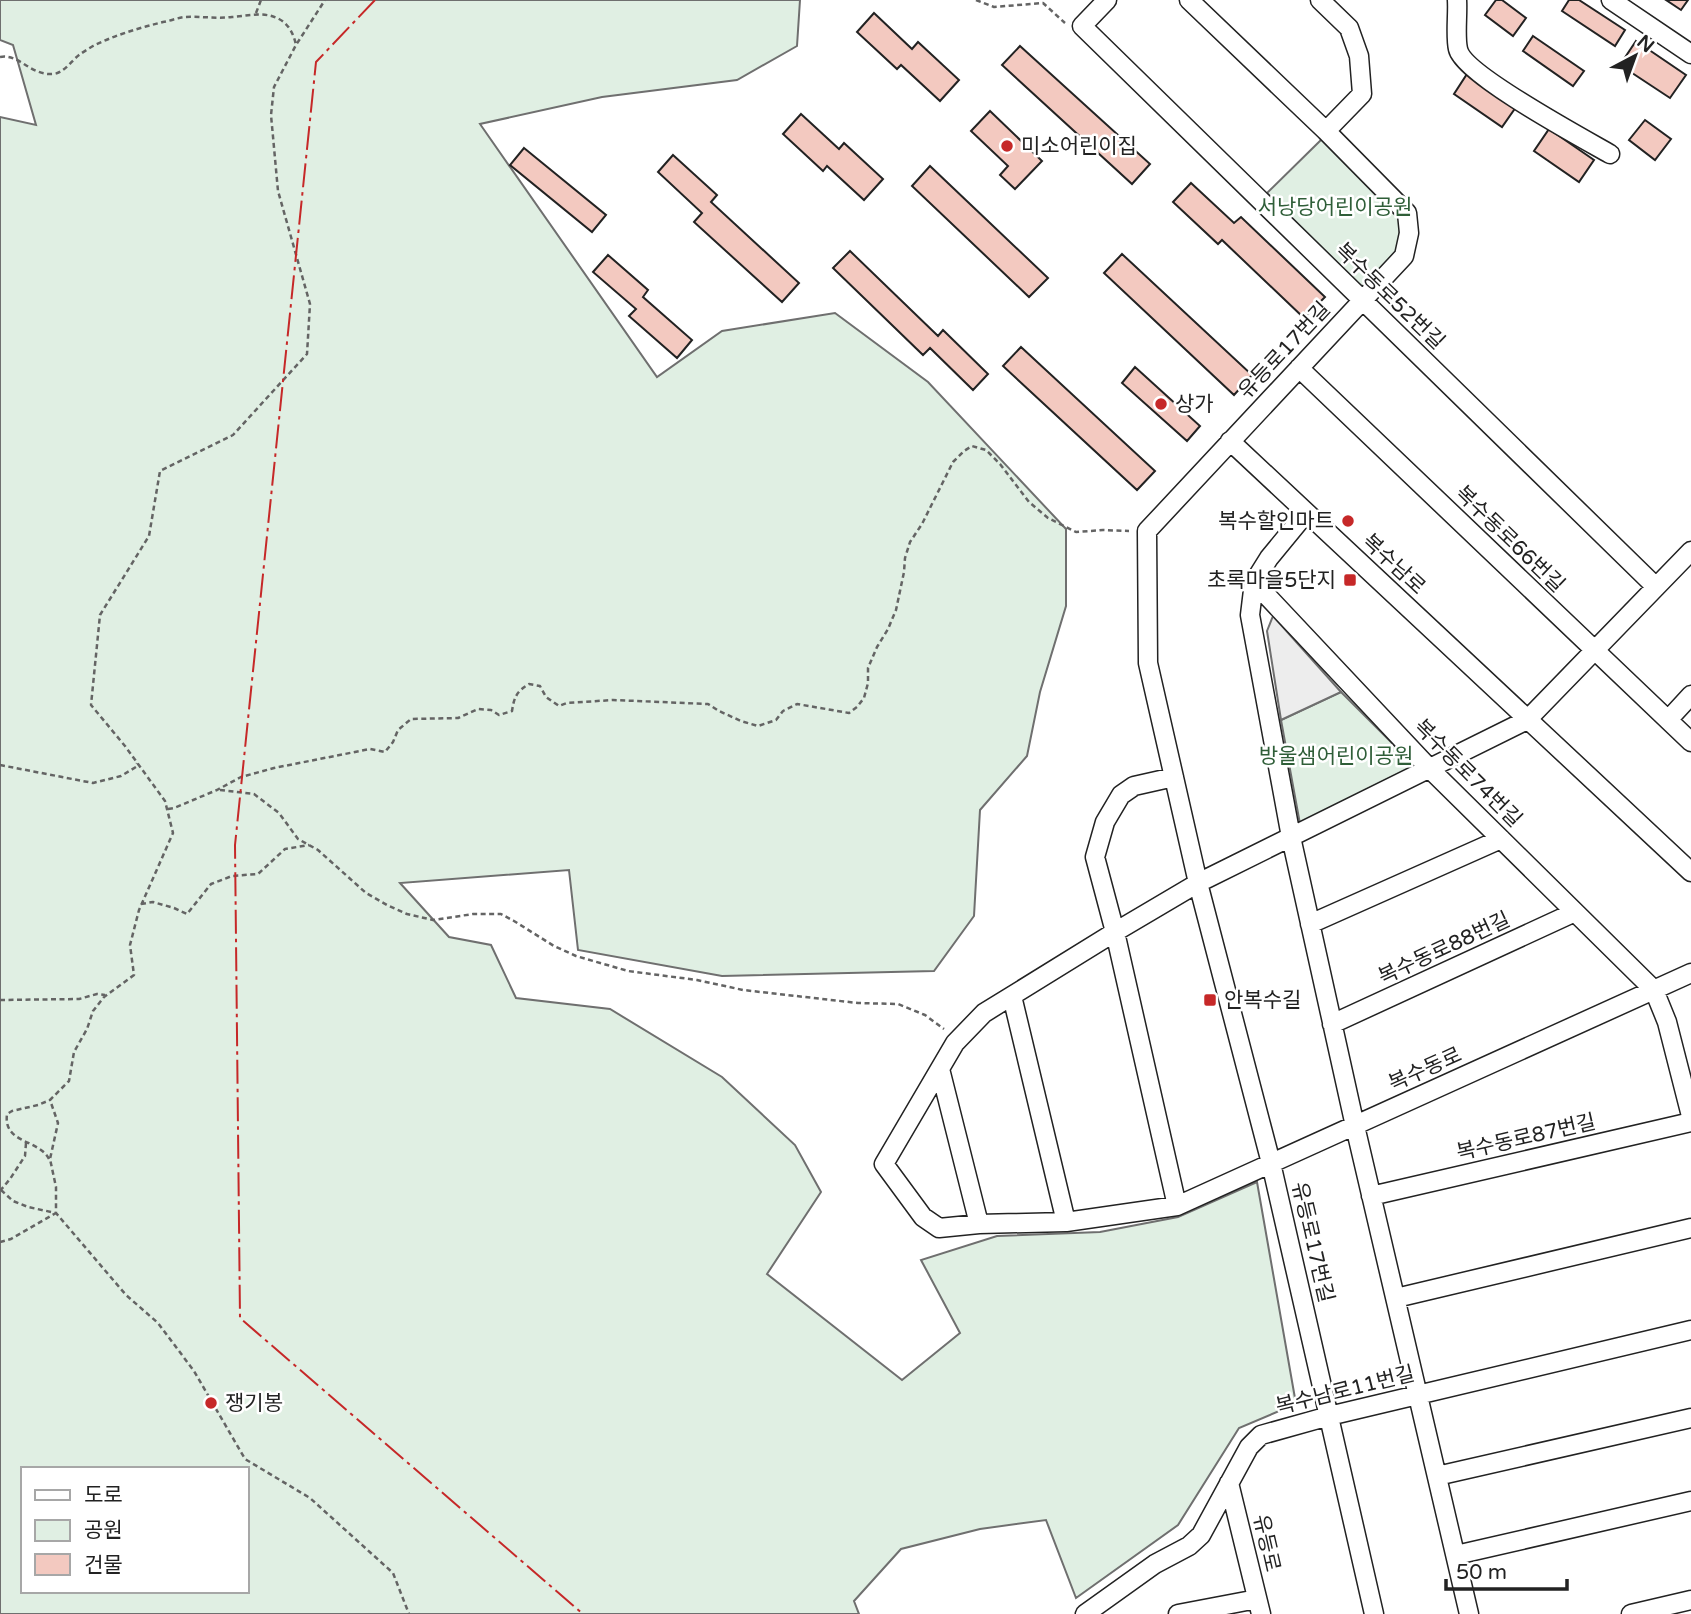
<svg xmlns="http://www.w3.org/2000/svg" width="1691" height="1614" viewBox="0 0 1691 1614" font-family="'Varela Round','Noto Sans KR',sans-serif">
	<rect width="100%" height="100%" fill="#fff"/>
	<!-- green -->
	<path fill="#e0efe3" stroke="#6f6f6f" stroke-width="2" fill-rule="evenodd" d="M0,0H800L797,46L737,80L602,97L480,124L657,377L722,331L835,313L928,382L1066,529V606L1040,692L1027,756L980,810L974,916L934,971L722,976L578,950L569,870L400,883L449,937L491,945L516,998L610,1009L722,1077L795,1145L821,1192L767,1274L902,1380L960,1333L921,1260L997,1236L1100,1232L1178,1217L1257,1182L1296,1404L1239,1428L1178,1525L1076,1598L1046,1520L980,1529L901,1549L854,1601L859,1614H0V117L36,125L13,45L0,40ZM23,1469H247V1591H23Z
		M1323,138L1400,220L1399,253L1364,293L1267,193Z
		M1341,692L1421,772L1300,824L1281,720Z"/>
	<!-- parking -->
	<path fill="#ededed" stroke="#6f6f6f" stroke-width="2" d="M1273,616L1341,692L1281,720L1267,631Z"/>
	<!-- building -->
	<path fill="#f3c9c0" stroke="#222" stroke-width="2" d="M1496,0H1502L1526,18L1513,36L1485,15Z
		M1569,0H1579L1625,30L1615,46L1562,11Z
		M1666,0H1688L1681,10Z
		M874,13L912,49L918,42L959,80L940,101L901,65L897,69L857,32Z
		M1533,36L1584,71L1573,86L1523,51Z
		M1636,41L1686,75L1670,98L1620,65Z
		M1020,46L1150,164L1132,184L1002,65Z
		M1467,74L1516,107L1502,127L1454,94Z
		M990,111L1042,161L1015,189L1000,175L1008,166L971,131Z
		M801,114L839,149L844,143L883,179L864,200L827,166L823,171L783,134Z
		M1645,120L1671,139L1655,160L1629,140Z
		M1549,129L1594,160L1579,182L1534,151Z
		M524,148L606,215L592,232L510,165Z
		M673,155L717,195L711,202L799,283L782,302L694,222L702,213L658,172Z
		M930,166L1048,278L1029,297L912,186Z
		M1191,183L1234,223L1241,217L1325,297L1304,318L1222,240L1218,244L1173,202Z
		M850,251L938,336L943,330L988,374L973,390L930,348L923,355L833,268Z
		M1122,254L1252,375L1234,395L1104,273Z
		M608,255L648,290L643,297L692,340L677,358L629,316L636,309L593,272Z
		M1021,347L1155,471L1137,490L1003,366Z
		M1135,367L1200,426L1187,441L1122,383Z"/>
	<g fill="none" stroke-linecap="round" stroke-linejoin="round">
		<defs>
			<path id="minor" d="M1107,0L1082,26L1656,587
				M1189,0L1326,131L1407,213L1409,233L1404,256L1147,531L1148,663L1198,883L1271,1163L1374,1614
				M1320,0L1349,28L1359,56L1362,94L1326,131
				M1457,0C1458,14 1455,36 1458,49C1463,74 1584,139 1610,154
				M1611,0L1691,54
				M1299,368L1691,742
				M1230,441L1691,872
				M1306,513L1269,558L1254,582L1250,615L1291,837L1355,1126L1469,1614
				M1691,551L1527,720L1198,883L1115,932L984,1013L955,1043L884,1164L923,1217L939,1228L979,1224L1066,1222L1177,1206L1691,973
				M1254,582L1429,768L1654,990L1667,1022L1691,1116
				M1668,720L1691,695
				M1174,777L1134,786L1121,795L1105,822L1095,857L1115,932L1177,1206
				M1310,924L1501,839
				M1012,996L1066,1222
				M1332,1024L1575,912
				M940,1069L979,1224
				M1371,1196L1691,1122
				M1396,1298L1691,1228
				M1437,1476L1691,1418
				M1229,1483L1261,1614
				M1456,1555L1691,1501
				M1085,1614L1155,1564L1189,1546L1201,1535L1249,1447L1261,1435L1329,1416L1691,1330
				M1178,1614L1257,1599
				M1631,1614L1691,1600"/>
		</defs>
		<!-- minor casing -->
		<use href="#minor" stroke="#222" stroke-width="21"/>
		<!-- path -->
		<path stroke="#646464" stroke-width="2.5" stroke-dasharray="5 3.5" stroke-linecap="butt" d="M976,0L994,7L1043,3L1065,23
			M256,13L261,0
			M0,57C19,53 30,76 54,74C65,72 71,61 79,55C83,52 88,49 93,46C115,35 139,28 163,22C170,21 177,18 184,17C200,16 216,19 232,17C248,16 264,11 279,19C289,24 294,35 296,45
			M0,765L93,783L121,776L136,767L137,763
			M220,790L254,794L279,813L298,839L318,850L366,893L387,905L407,914L433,920L473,914H501L514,921L554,946L576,956L628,971L697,980L743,990L858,1003L898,1004L925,1015L944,1029
			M168,809L174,808L217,790L241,777L274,768L370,749L385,752L393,742L398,730L411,719L458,718L478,709L491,710L499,715L512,711C514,697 517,691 529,684L540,686L546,697L559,706L567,703L613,700L708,704L719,711L741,721L758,726L776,720L783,711L797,704L849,713L857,707L864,698L868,683V668L877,647L888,629L896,610L904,572L905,558L910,542L922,524L953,462L964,451L972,446L986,450L1000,464L1029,502L1048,518L1076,532L1103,530L1129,531
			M141,904L153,902L174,908L187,914L211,884L232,876L258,874L285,849L309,845
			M0,1000L79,999L97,994L105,995
			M49,1159C39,1139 3,1144 7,1114L12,1111L38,1105L50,1100
			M1,1190L13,1201L28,1207L56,1213L126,1295L158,1323L194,1371L245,1459L310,1498L393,1573L409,1614
			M0,1191L10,1179L25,1156L26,1143
			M0,1242L11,1239L56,1213V1187L50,1159L58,1123L50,1100L69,1081L74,1052L87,1029L93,1011L104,997L134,975L130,945L139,910L173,833L165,801L125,746L91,705L100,615L149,536L160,471L233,435L307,354L310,304L278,191L271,115L274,87L296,45L325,0"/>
		<!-- minor -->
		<use href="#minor" stroke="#fff" stroke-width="18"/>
		<!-- power -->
		<path stroke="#c62828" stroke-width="2" stroke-dasharray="24 5 3.5 5" stroke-linecap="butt" d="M375,0L316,62L235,845L240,1318L583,1614"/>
	</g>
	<!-- markers -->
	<g fill="#c62828" stroke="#fff" stroke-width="2.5">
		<circle cx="1007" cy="146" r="7"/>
		<circle cx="1161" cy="404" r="7"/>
		<circle cx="1348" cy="521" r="7"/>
		<rect x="1343" y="573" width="14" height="14" rx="3.5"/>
		<rect x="1203" y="993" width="14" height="14" rx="3.5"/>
		<circle cx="211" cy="1403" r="7"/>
	</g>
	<g text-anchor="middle" stroke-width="5" stroke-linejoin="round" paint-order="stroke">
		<!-- poi labels -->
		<g font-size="21" fill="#222" stroke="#fff" text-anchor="start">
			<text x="1021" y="153">미소어린이집</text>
			<text x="1175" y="411">상가</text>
			<text x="1334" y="528" text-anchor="end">복수할인마트</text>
			<text x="1336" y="587" text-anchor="end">초록마을5단지</text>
			<text x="1224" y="1007">안복수길</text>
			<text x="225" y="1410">쟁기봉</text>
		</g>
		<!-- park labels -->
		<g font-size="21" fill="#2f5e38" stroke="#fff">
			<text x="1335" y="214">서낭당어린이공원</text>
			<text x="1336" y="763">방울샘어린이공원</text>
		</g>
		<!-- street labels -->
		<g font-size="21" fill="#222" stroke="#fff">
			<text transform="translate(1390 296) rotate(44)" y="7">복수동로52번길</text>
			<text transform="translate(1284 350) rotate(-47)" y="7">유등로17번길</text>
			<text transform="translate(1510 539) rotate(44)" y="7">복수동로66번길</text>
			<text transform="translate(1394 564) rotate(43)" y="7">복수남로</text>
			<text transform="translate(1468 773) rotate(45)" y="7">복수동로74번길</text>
			<text transform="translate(1444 948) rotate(-25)" y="7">복수동로88번길</text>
			<text transform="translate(1425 1069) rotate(-24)" y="7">복수동로</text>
			<text transform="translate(1526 1137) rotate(-13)" y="7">복수동로87번길</text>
			<text transform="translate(1313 1242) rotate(77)" y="7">유등로17번길</text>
			<text transform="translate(1345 1390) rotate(-14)" y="7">복수남로11번길</text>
			<text transform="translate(1267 1543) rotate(77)" y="7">유등로</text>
		</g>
	</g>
	<!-- legend -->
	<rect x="21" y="1467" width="228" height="126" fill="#ffffff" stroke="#a7a7a7" stroke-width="2"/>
	<rect x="35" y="1490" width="35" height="10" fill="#ffffff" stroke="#a7a7a7" stroke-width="2"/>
	<text x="84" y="1502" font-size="21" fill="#222222">도로</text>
	<rect x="35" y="1520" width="35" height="21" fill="#e0efe3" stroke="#a7a7a7" stroke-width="2"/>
	<text x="84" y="1537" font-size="21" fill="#222222">공원</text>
	<rect x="35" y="1554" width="35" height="21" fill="#f3c9c0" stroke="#a7a7a7" stroke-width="2"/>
	<text x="84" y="1572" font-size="21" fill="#222222">건물</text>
	<!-- north arrow -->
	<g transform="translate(1635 56) rotate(41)" stroke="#ffffff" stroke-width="5" paint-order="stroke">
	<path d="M0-5L12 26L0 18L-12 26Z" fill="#222222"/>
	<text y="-10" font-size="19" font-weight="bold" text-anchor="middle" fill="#222222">N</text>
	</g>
	<!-- scale -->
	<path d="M1446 1579v10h121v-10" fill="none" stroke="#222222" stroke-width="3.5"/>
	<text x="1456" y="1579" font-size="21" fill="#222222" stroke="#ffffff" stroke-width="5" paint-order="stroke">50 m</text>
</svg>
